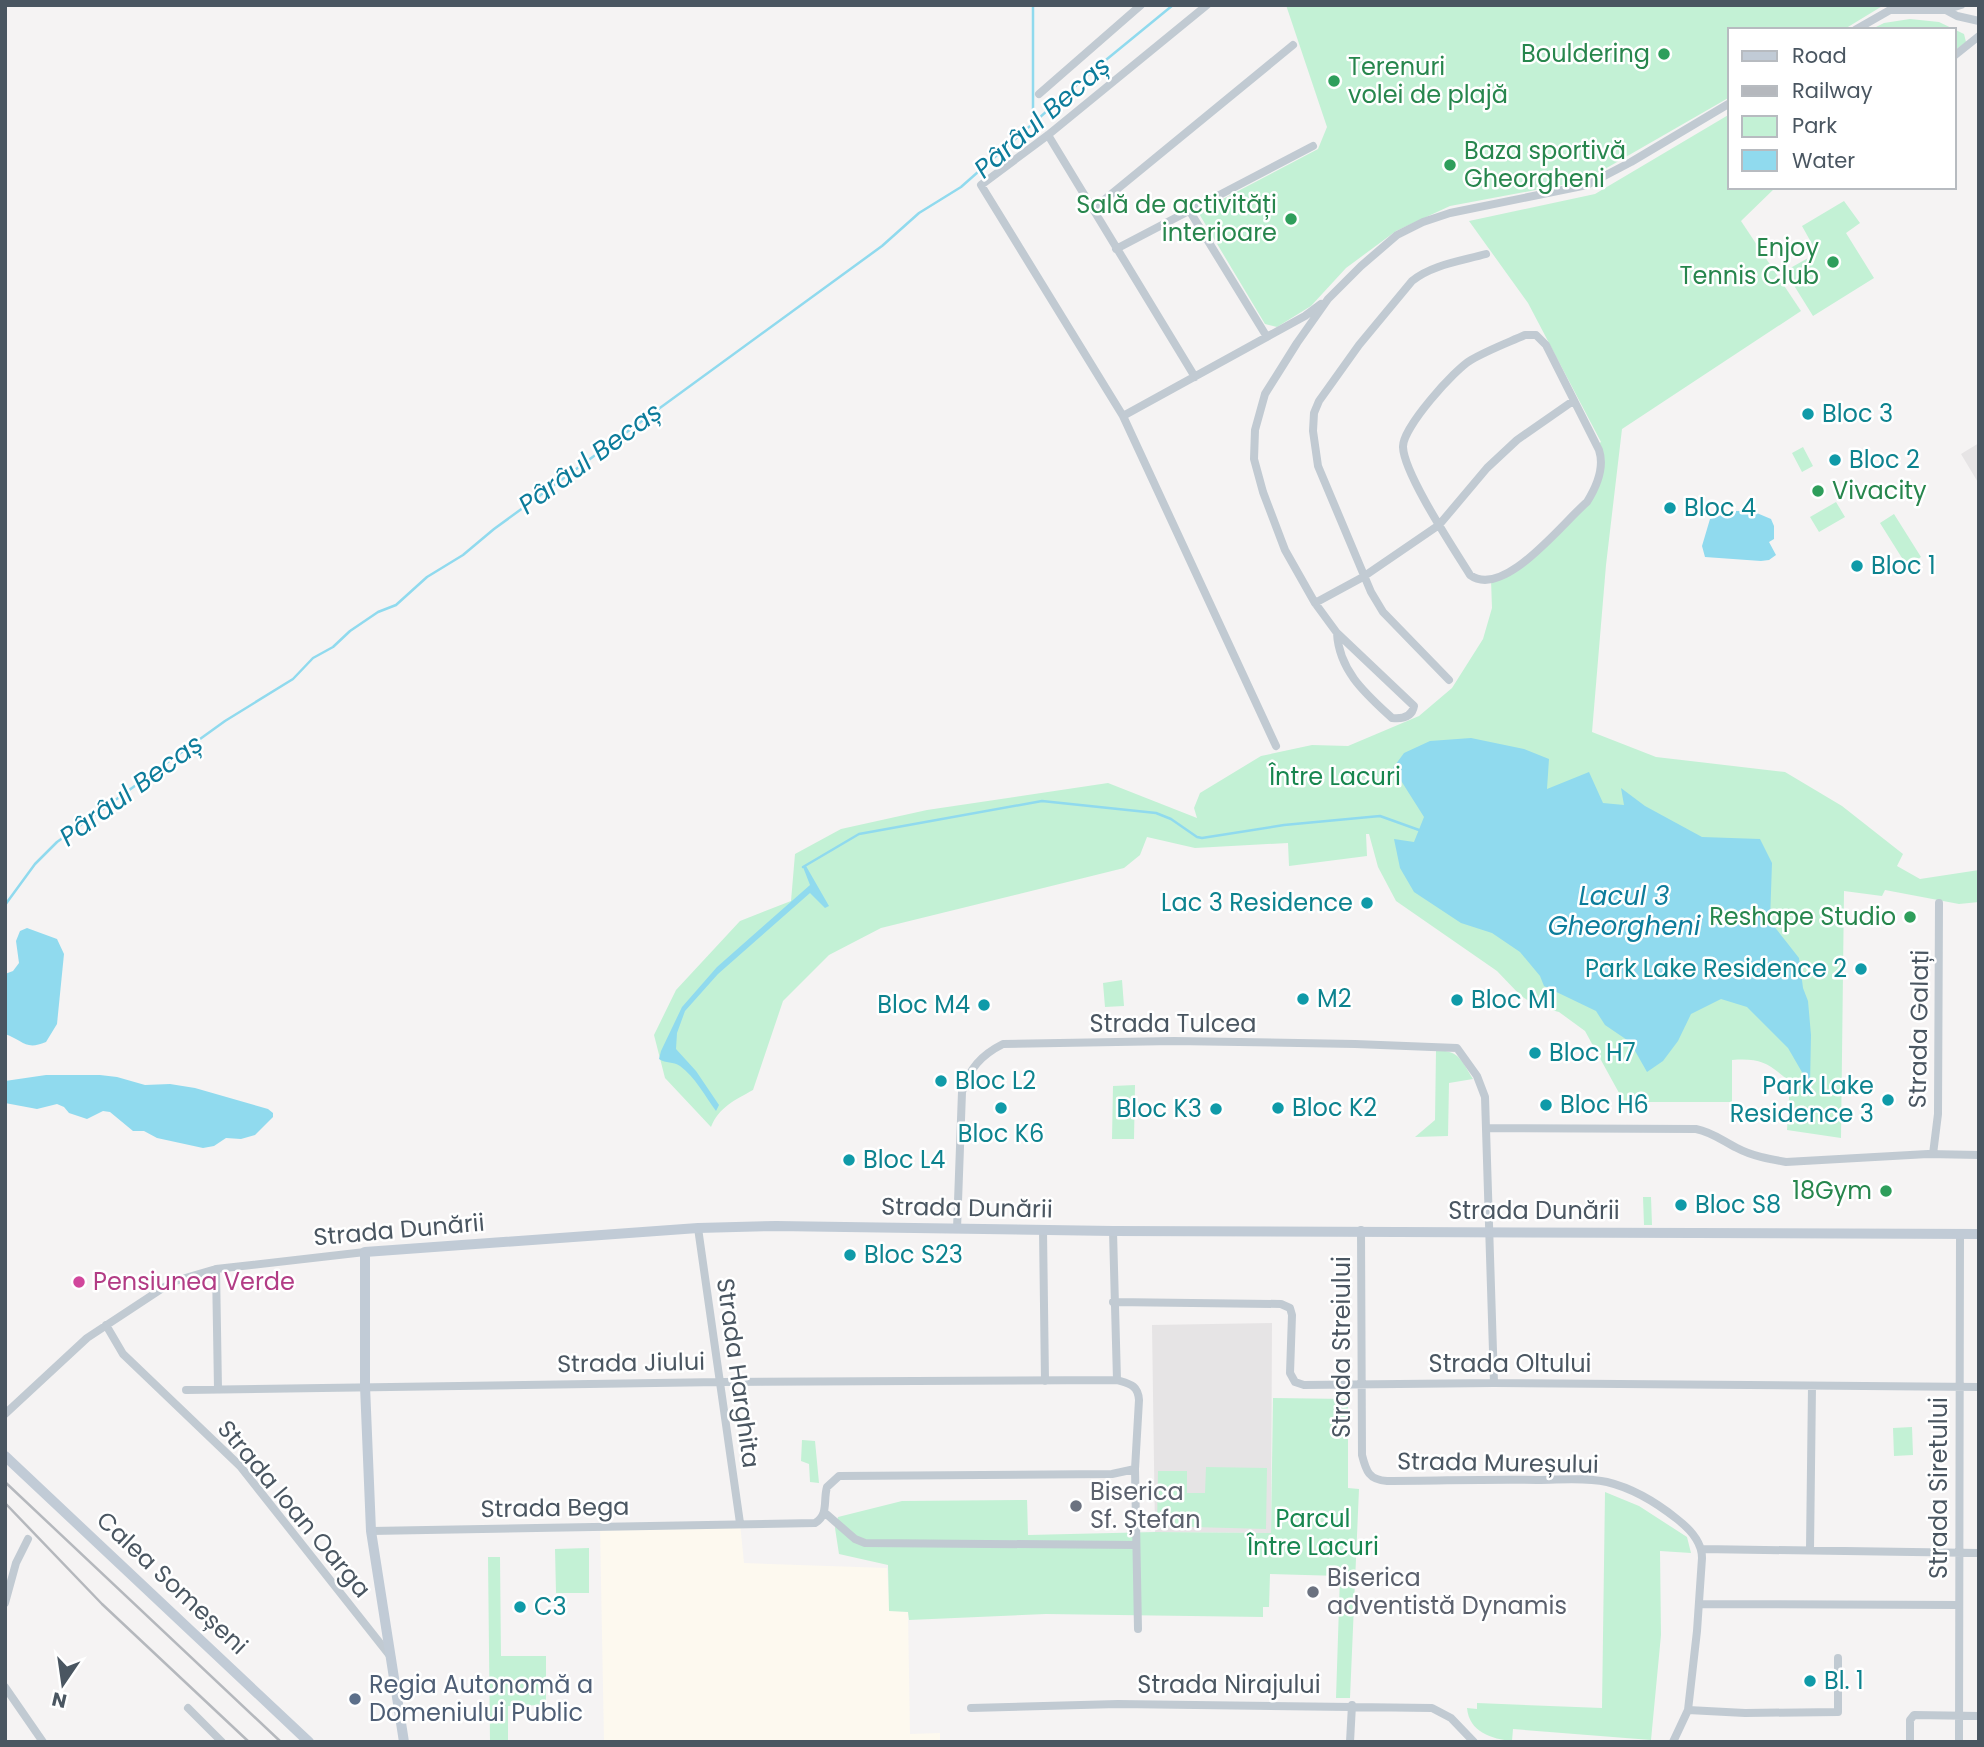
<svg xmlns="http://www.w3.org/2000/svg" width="1984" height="1747" viewBox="0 0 1984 1747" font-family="Poppins,sans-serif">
	<rect width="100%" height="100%" fill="#f5f3f3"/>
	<!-- commercial -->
	<path fill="#fdf9ef" d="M740,1523L744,1563L887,1568L890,1610L908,1612L910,1734L940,1733V1742H604L600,1527Z"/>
	<!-- education -->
	<path fill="#e6e4e5" d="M1979,443V484L1961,454Z
		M1272,1323L1271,1533L1155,1532L1152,1325Z"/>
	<!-- green -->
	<path fill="#c3f1d5" d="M1286,5H1884L1843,30H1730V97L1584,181L1450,206L1396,231L1346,268L1311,306L1277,327L1265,324L1198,212L1318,149L1327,127Z
		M1910,19L1939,22L1964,34L1966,42L1954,51V30H1870L1884,23Z
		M1730,114V187H1776L1741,221L1801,311L1622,429L1606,565L1592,732L1656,757L1785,772L1842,806L1903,854L1897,866L1920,879L1979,870V902L1959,904L1885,890L1882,896L1844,891L1841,1138L1787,1130L1790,1082C1768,1063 1761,1058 1732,1060V1102H1624L1585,1031L1559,1012L1536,1006L1520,995L1497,971L1396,901L1378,867L1369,834H1366L1367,856L1289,866L1288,843L1195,848L1147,837L1140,855L1124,868L881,928L829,955L783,1001L753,1090C735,1100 719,1107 711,1127L665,1078L654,1035L676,990L740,921L791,901L795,854L841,829L927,810L1108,783L1197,818L1194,808L1200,793L1261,756L1312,745L1348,746L1419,716L1452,688L1483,639L1492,608L1491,580L1516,569L1587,502L1602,460L1596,445L1601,442L1528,303L1469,221L1595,194Z
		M1844,201L1860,223L1846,233L1874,278L1813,316L1785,271L1817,253L1802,226Z
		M1803,447L1813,466L1802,472L1792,453Z
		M1836,502L1845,517L1819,532L1810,517Z
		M1894,514L1921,557L1907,566L1880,523Z
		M1122,980L1124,1006L1105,1007L1103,983Z
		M1436,1050C1460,1051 1461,1060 1473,1079L1449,1083L1448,1136L1415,1137L1435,1120Z
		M1135,1085L1134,1139H1112L1113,1086Z
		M1643,1197H1651L1652,1225H1644Z
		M1273,1398L1348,1399V1488L1359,1489L1350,1698H1336L1340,1576L1270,1574L1269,1607H1263V1617L1046,1614L909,1620L908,1612L889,1611L888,1565L839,1554L835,1528L838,1517L902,1501L1027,1500L1028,1535L1155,1532L1271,1533Z
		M1912,1427L1913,1455L1894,1456L1893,1428Z
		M802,1440L815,1441L819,1483L810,1482L809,1464L801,1461Z
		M1206,1467L1267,1468L1266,1529L1157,1526L1158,1471H1187V1493H1205Z
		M1605,1492L1639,1506L1687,1537L1691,1553L1660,1551L1661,1635L1651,1740L1513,1729L1512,1741C1492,1739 1469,1732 1467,1708L1477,1709V1703L1602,1708Z
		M589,1548V1593H556L555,1549Z
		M488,1557H500L501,1656H546V1705L508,1706V1742H490Z"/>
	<!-- water -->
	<path fill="#90daee" d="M1733,511H1752L1771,519L1774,526V539L1769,542L1776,555L1769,560L1761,561L1705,557L1702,546L1710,519Z
		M1471,738L1524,749L1549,759L1547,789L1589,772L1603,803L1624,805L1621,788L1645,806L1702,837L1760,839L1772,863L1770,921L1799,958L1803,988L1808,1001L1811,1035L1810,1086L1788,1048L1747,1007L1721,999L1691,1014L1678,1041L1663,1061L1647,1072L1630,1042L1605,1025L1596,1011L1544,986L1540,976L1520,952L1492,933L1461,923L1414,892L1400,868L1394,839L1414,842L1424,817L1393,768L1404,753L1430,741Z
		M806,866L829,906L825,908L810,893L718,974L685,1011L677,1033L676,1049L696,1071L719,1105L716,1111C705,1096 695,1077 680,1066C673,1061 666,1064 659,1059L661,1051L682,1007L717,967L810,885L803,867Z
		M27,928L57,939L64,954L57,1024L46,1042C25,1051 23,1040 5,1034V974L13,971L19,963L16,941L20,931Z
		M46,1075H100L117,1077L145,1085L170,1084L195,1088L268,1109L273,1113V1117L255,1135L241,1139L226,1138L214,1146L203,1148L157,1138L144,1131H133L110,1112L103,1111L87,1119L69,1113L64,1107L57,1104L37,1109L5,1103V1081Z"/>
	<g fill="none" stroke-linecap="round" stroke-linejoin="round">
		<!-- stream -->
		<path stroke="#90daee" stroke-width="2.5" d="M1033,5V124
			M803,867L859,834L1042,801L1156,813L1171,819L1197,837L1202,838L1284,825L1380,816L1419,830
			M5,905L35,864L57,842L225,721L293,679L313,658L333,647L350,631L378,612L396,605L427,577L463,555L494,529L882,246L919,213L961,187L1090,73L1173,5"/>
		<!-- street -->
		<path stroke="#c1cad2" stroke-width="8" d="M1207,5L1048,135L981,185L1123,416L1276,746
			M1944,9L1957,16L1979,21
			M1855,30L1890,10H1945L1961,5
			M1954,56L1979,36
			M1039,94L1141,5
			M1048,135L1195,377
			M1093,209L1293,45
			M1189,210L1267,337
			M1116,249L1313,146
			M1525,335H1536L1546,345L1599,450C1605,468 1597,486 1587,502C1563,522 1504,600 1470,575C1454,549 1404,474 1403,447C1402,428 1455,369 1471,360C1488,350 1507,343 1525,335Z
			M1123,416L1305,316L1321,304
			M1315,603L1363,577L1439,525L1487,468L1517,440L1573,401
			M1337,633C1339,671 1366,694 1392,718C1402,719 1412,717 1414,706L1337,633L1315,603L1285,550L1263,492L1254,459L1255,430L1265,394L1297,343L1328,299L1361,266L1397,235L1423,222L1450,213L1587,185L1631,162L1730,103
			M1449,680L1383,612L1371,592L1318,466L1313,431L1314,413L1319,401L1359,345L1412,281C1431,265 1461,261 1486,254
			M1487,1128L1696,1129C1712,1132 1723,1141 1737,1148C1752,1156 1769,1159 1786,1162L1928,1154L1979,1155
			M1933,1154L1938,1114L1939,903
			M698,1228L740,1523
			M957,1229L962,1092C969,1069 981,1055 1003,1044L1174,1041L1355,1044L1457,1048L1477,1076L1485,1097L1494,1383
			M1043,1230L1045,1381
			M1361,1230L1362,1455C1366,1471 1369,1480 1387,1481C1437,1481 1487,1479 1537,1480C1560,1480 1584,1477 1607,1482C1632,1488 1657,1503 1677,1519C1690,1529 1702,1542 1702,1558L1697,1631L1688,1710L1673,1742
			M1113,1231L1117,1380
			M216,1269L218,1389
			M1113,1302L1281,1304L1290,1308L1292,1315L1290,1373L1295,1382L1304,1385L1494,1383L1979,1387
			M106,1325L123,1354L240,1466L391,1657
			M186,1390L720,1382L1117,1380C1130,1384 1138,1385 1139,1400L1135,1469L1138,1629
			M5,1414L87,1338L172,1282L216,1269L365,1252
			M824,1512L855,1539L865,1543L1136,1545
			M371,1531L815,1523C829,1515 823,1500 827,1487L839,1476L1112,1474L1135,1469
			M1702,1549L1979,1553
			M1810,1549L1812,1386
			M5,1603L16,1563L28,1539
			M1699,1604L1959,1605
			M5,1687L43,1742
			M188,1708L222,1742
			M971,1708L1118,1704L1432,1708L1451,1718L1474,1742
			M1688,1710L1745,1713L1838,1712V1658
			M1350,1742L1352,1705
			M1910,1742V1720L1914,1715L1979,1716
			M1959,1742L1960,1234"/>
		<!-- secondary -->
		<path stroke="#c1cbd6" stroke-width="10" d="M5,1456L309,1742
			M404,1742L371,1531L365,1386V1252L698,1228L776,1226L1113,1231L1979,1234"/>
		<!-- rail -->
		<path stroke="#b5b8bd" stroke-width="2.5" d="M5,1482L281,1742
			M5,1503L102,1604L249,1742"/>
	</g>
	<!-- markers -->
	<g fill="#2e9e5b" stroke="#fff" stroke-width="2.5">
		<circle cx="1664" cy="54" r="7"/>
		<circle cx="1334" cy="81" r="7"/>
		<circle cx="1450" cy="165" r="7"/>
		<circle cx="1291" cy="219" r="7"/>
		<circle cx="1833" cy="262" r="7"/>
		<circle cx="1818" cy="491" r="7"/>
		<circle cx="1910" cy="917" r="7"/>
		<circle cx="1886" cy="1191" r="7"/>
	</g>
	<g fill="#0f9aa8" stroke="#fff" stroke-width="2.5">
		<circle cx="1808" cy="414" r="7"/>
		<circle cx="1835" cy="460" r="7"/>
		<circle cx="1670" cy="508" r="7"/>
		<circle cx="1857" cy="566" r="7"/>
		<circle cx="1367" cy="903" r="7"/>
		<circle cx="1861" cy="969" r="7"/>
		<circle cx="1303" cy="999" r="7"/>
		<circle cx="1457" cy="1000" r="7"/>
		<circle cx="984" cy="1005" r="7"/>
		<circle cx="1535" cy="1053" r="7"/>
		<circle cx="941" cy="1081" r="7"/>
		<circle cx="1888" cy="1100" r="7"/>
		<circle cx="1546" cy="1105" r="7"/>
		<circle cx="1001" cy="1108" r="7"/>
		<circle cx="1278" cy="1108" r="7"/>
		<circle cx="1216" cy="1109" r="7"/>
		<circle cx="849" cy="1160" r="7"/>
		<circle cx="1681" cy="1205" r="7"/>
		<circle cx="850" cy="1255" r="7"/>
		<circle cx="520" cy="1607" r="7"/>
		<circle cx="1810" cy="1681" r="7"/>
	</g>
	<circle fill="#d1479c" stroke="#fff" stroke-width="2.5" cx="79" cy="1282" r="7"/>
	<g fill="#6b7280" stroke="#fff" stroke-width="2.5">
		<circle cx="1076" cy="1506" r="7"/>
		<circle cx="1313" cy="1592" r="7"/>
	</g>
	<circle fill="#5c6f8a" stroke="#fff" stroke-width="2.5" cx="355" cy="1699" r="7"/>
	<g text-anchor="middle" stroke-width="5" stroke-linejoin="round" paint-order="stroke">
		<!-- leisure labels -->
		<g font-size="24" fill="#27864d" stroke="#fff" text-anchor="end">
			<text x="1650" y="62">Bouldering</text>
			<text x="1348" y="75" text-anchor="start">Terenuri<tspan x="1348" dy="28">volei de plajă</tspan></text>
			<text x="1464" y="159" text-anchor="start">Baza sportivă<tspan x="1464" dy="28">Gheorgheni</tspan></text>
			<text x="1277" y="213">Sală de activități<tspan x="1277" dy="28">interioare</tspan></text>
			<text x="1819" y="256">Enjoy<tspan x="1819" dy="28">Tennis Club</tspan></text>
			<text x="1832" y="499" text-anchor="start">Vivacity</text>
			<text x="1896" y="925">Reshape Studio</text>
			<text x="1872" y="1199">18Gym</text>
		</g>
		<!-- culture labels -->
		<g font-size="24" fill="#0d838f" stroke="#fff" text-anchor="start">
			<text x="1822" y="422">Bloc 3</text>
			<text x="1849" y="468">Bloc 2</text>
			<text x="1684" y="516">Bloc 4</text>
			<text x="1871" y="574">Bloc 1</text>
			<text x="1353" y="911" text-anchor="end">Lac 3 Residence</text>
			<text x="1847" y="977" text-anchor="end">Park Lake Residence 2</text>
			<text x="1317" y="1007">M2</text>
			<text x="1471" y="1008">Bloc M1</text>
			<text x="970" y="1013" text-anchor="end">Bloc M4</text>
			<text x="1549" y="1061">Bloc H7</text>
			<text x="955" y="1089">Bloc L2</text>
			<text x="1874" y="1094" text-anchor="end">Park Lake<tspan x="1874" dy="28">Residence 3</tspan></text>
			<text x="1560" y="1113">Bloc H6</text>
			<text x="1292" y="1116">Bloc K2</text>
			<text x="1202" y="1117" text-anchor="end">Bloc K3</text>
			<text x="1001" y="1142" text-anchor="middle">Bloc K6</text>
			<text x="863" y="1168">Bloc L4</text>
			<text x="1695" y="1213">Bloc S8</text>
			<text x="864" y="1263">Bloc S23</text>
			<text x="534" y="1615">C3</text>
			<text x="1824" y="1689">Bl. 1</text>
		</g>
		<!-- park labels -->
		<g font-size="24" fill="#17864f" stroke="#fff">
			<text x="1335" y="785">Între Lacuri</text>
			<text x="1313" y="1527">Parcul<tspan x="1313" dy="28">Între Lacuri</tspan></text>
		</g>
		<!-- street labels -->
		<g font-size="24" fill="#4a5661" stroke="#fff">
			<text x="1173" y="1032">Strada Tulcea</text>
			<text transform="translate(1919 1029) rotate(-89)" y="8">Strada Galați</text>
			<text transform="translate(967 1208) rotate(1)" y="8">Strada Dunării</text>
			<text x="1534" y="1219">Strada Dunării</text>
			<text transform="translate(399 1230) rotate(-5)" y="8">Strada Dunării</text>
			<text transform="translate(1342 1347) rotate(-90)" y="8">Strada Streiului</text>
			<text transform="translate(631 1363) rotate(-1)" y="8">Strada Jiului</text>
			<text x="1510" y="1372">Strada Oltului</text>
			<text transform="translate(738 1373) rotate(82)" y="8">Strada Harghita</text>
			<text transform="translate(1498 1463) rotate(1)" y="8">Strada Mureșului</text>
			<text transform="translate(1939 1488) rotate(-90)" y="8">Strada Siretului</text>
			<text transform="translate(555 1508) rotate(-1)" y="8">Strada Bega</text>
			<text transform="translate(294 1509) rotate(50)" y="8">Strada Ioan Oarga</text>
			<text transform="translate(172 1583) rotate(43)" y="8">Calea Someșeni</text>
			<text x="1229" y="1693">Strada Nirajului</text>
		</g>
		<!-- hotel labels -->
		<g font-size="24" fill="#b23c85" stroke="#fff" text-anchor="start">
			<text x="93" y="1290">Pensiunea Verde</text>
		</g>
		<!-- worship labels -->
		<g font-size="24" fill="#5b616d" stroke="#fff" text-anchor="start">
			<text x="1090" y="1500">Biserica<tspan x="1090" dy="28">Sf. Ștefan</tspan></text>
			<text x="1327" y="1586">Biserica<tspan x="1327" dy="28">adventistă Dynamis</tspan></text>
		</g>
		<!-- service labels -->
		<g font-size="24" fill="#4e5e75" stroke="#fff" text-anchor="start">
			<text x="369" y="1693">Regia Autonomă a<tspan x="369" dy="28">Domeniului Public</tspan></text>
		</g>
		<!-- water labels -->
		<g font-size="26" font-style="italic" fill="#0c7c9b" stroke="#fff">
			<text transform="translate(1042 117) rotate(-41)" y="9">Pârâul Becaș</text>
			<text transform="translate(590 458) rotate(-36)" y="9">Pârâul Becaș</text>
			<text transform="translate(131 790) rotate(-36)" y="9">Pârâul Becaș</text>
			<text x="1624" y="905">Lacul 3<tspan x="1624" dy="30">Gheorgheni</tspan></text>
		</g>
	</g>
	<!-- border -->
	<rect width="1984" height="1747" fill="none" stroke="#4a5661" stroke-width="14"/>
	<!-- legend -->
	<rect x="1728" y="28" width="228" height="161" fill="#ffffff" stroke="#b7bbc0" stroke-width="2"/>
	<rect x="1742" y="51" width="35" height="10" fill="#c1cbd6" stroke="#b7bbc0" stroke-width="2"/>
	<text x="1792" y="63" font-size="21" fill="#4a5661">Road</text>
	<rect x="1742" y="86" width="35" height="10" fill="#b5b8bd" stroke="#b7bbc0" stroke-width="2"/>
	<text x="1792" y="98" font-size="21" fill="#4a5661">Railway</text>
	<rect x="1742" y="116" width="35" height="21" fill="#c3f1d5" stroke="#b7bbc0" stroke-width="2"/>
	<text x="1792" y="133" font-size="21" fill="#4a5661">Park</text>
	<rect x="1742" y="150" width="35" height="21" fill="#90daee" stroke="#b7bbc0" stroke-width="2"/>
	<text x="1792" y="168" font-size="21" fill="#4a5661">Water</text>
	<!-- north arrow -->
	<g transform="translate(63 1684) rotate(193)" stroke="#ffffff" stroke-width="5" paint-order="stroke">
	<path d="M0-5L12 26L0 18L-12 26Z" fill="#4a5661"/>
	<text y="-10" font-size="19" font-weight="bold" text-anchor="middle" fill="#4a5661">N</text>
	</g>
</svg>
